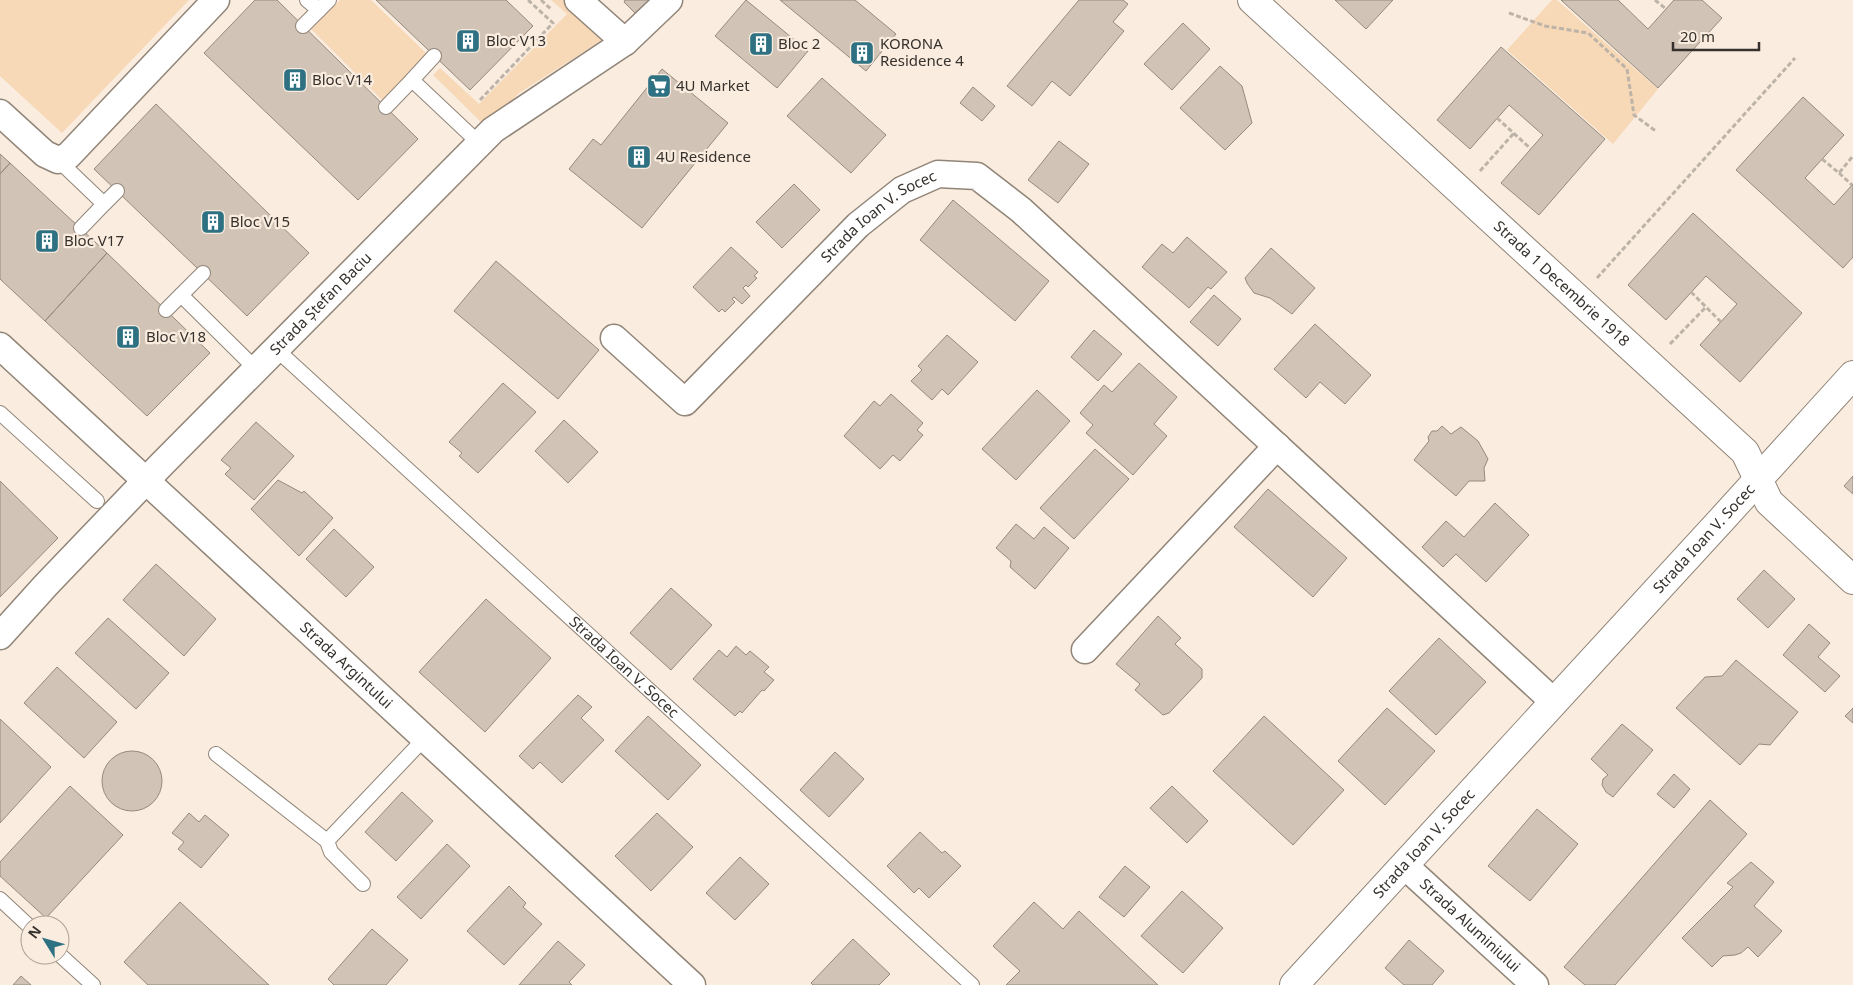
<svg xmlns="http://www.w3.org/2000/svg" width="1853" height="985" viewBox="0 0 1853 985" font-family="'Noto Sans',sans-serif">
	<rect width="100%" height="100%" fill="#faeddf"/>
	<!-- green -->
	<path fill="#f7d8b7" d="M0,0H189L62,133L0,76Z
		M340,0H371L427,54L382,100L311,29Z
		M551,0H566L607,37L519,93L486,127L433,75L440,68L479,104L567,14Z
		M1552,0H1557L1658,89L1613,144L1507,50Z"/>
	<!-- building -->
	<path fill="#d1c4b7" stroke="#968a7d" d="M255,0H277L418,139L358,200L204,53Z
		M376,0H506L533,26L470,90Z
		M625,0H649L636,14L624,2Z
		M746,0L808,51L777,88L715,36Z
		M780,0H855L896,34L866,71Z
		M1079,0H1123L1128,4L1113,22L1124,31L1070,96L1052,81L1032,106L1007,86Z
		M1335,0H1393L1366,29Z
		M1561,0H1618L1648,29L1674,0H1702L1722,18L1658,88Z
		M1183,23L1210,49L1172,90L1144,64Z
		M1501,47L1605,139L1539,215L1501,183L1543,135L1509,105L1470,149L1437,120Z
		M1220,66L1242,86L1252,123L1225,150L1180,108Z
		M662,69L728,123L642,228L569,169L593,139L601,145Z
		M822,78L886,135L851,173L787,116Z
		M973,87L995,106L982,121L960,103Z
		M1803,97L1844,135L1805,178L1834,205L1853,184V257L1843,268L1736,170Z
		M156,104L309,253L247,316L94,169Z
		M1059,141L1089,164L1058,203L1028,180Z
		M0,154L10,163L0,174Z
		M10,163L107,253L45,321L0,279V174Z
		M794,184L820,210L782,248L756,222Z
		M953,200L1049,281L1015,321L920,240Z
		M1693,213L1802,313L1740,382L1700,345L1737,304L1706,276L1666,320L1628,285Z
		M1187,237L1227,272L1211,289L1208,287L1189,308L1142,267L1162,244L1173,253Z
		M731,247L758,272L754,276L757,278L748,287L746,285L743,288L750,296L742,304L734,297L732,299L735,302L725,312L722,309L719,312L693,287Z
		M1271,248L1315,288L1292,314L1270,298L1254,293L1247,283L1245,278Z
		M107,253L210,353L147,416L45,321Z
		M496,261L599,350L558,399L454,311Z
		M1214,295L1241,319L1218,346L1190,322Z
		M1315,324L1371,375L1345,404L1320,382L1306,398L1274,369Z
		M1094,330L1122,354L1098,381L1071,357Z
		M947,335L978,362L948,395L942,389L932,400L911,381L922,370L918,366Z
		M1139,363L1177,397L1154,424L1167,436L1133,475L1086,433L1093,425L1080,413L1104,385L1112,392Z
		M503,383L536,412L478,473L459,456L462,453L449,442Z
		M1037,390L1070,421L1016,480L982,449Z
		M891,394L923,423L917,430L923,435L900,461L893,455L880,469L844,436L874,401L880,406Z
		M564,420L598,452L568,483L535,451Z
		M256,422L294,456L254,500L225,474L231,468L221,460Z
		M1442,426L1451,434L1461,427L1478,441L1488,459L1484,468L1485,481H1469L1456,496L1414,460L1429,441L1428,437L1432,431H1437Z
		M1095,449L1129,479L1074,539L1040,508Z
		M1853,476V494L1844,486Z
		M278,480L302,493L304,491L333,518L299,556L251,509Z
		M0,481L58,538L0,597Z
		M1268,489L1347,558L1313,597L1234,527Z
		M1495,503L1529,535L1486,582L1456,554L1443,567L1422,547L1446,521L1464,537Z
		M1016,524L1034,539L1044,527L1069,548L1035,589L1010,567L1011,561L996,548Z
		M334,529L374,567L346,597L306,559Z
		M156,564L216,619L184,656L123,600Z
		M1764,570L1795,599L1768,628L1737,599Z
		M671,588L712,625L671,670L630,633Z
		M486,599L551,658L485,732L419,672Z
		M1158,616L1181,638L1175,644L1202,669V678L1169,713L1163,715L1135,690L1140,684L1116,664Z
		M108,618L169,673L136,709L75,653Z
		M1809,624L1830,643L1818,657L1840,676L1825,692L1783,655Z
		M1439,638L1486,682L1436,735L1389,691Z
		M736,646L746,655L750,651L769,667L764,672L774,680L764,691L762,690L742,713L740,711L735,716L693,679L719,650L727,657Z
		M1736,660L1798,712L1770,745L1759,744L1740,765L1676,708L1705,677L1722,676Z
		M57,667L117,722L84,758L24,703Z
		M578,695L592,707L581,718L604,740L562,783L540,762L533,769L519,756Z
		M1387,708L1435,751L1385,805L1338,761Z
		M1853,708V723L1845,716Z
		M648,716L701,765L668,800L615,751Z
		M1264,716L1344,790L1293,845L1213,771Z
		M0,719L51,767L0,823Z
		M1622,724L1653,750L1613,797L1606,792L1602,785L1603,779L1608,775L1591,759Z
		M102 781a30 30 0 1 1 60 0a30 30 0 1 1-60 0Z
		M835,752L864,779L829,817L800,790Z
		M1674,774L1690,789L1674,808L1657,794Z
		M70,786L123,835L46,918L0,876V862Z
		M1172,786L1208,821L1187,843L1150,808Z
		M402,792L433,821L396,861L365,832Z
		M1710,800L1747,834L1615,985H1585L1564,967Z
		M1537,809L1578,844L1530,901L1488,866Z
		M189,813L199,822L205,815L229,835L201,868L178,849L184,842L172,833Z
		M657,813L693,847L651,891L615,856Z
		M920,832L942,853L945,851L961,866L929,898L919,888L914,893L887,866Z
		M447,844L470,866L421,919L397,897Z
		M740,857L769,884L735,920L706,893Z
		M1751,862L1774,882L1754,906L1782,931L1758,957L1748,947L1741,953L1735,955L1723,956L1712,967L1682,938L1733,887L1727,883Z
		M1125,866L1150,887L1124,917L1099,897Z
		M509,886L526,903L523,907L542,924L504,965L467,931Z
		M1182,891L1223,928L1183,973L1141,936Z
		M180,902L269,985H148L124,962Z
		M1034,902L1063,929L1079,911L1158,985H1006L1020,971L993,946Z
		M372,929L408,960L386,985H334L328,979Z
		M853,939L890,974L879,985H813L811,983Z
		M1409,940L1444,971L1432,985H1404L1385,968Z
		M558,941L585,965L569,982L572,985H519Z
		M21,976L31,985H13Z"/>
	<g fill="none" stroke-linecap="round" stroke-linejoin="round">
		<defs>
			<g id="lane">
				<path d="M319,10L329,0"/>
				<path d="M303,26L319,10L307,0"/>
				<path d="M434,56L412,80L480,144"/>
				<path d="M386,107L412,80"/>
				<path d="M58,160L104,204L117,191"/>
				<path d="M81,228L104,204"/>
				<path d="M203,273L181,295L257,370"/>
				<path d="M166,310L181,295"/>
				<path id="s1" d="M277,350L972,985"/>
				<path d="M0,413L97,501"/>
				<path d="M216,754L327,841L331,852L363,884"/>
				<path d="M327,841L424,739"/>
				<path d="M0,899L30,927"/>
				<path d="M60,955L93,985"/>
			</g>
			<g id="street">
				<path d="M578,0L625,42"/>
				<path d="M0,113L45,154L58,160L68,156L216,0"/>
				<path id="s2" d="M614,338L685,402L858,225L902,190L938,174L977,176L1021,210L1554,702"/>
				<path id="s3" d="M0,346C232,558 461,773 692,985"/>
				<path id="s4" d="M0,636L46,585L161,465L493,130L625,42L669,0"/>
				<path d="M1085,650L1277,446"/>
				<path id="s5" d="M1405,866L1535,985"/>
			</g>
			<g id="secondary">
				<path id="s6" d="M1252,0L1745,452L1769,502L1853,580"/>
				<path id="s7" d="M1294,985L1725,516L1853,375"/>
			</g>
		</defs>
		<!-- lane casing -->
		<use href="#lane" stroke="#918578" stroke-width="16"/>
		<!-- street casing -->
		<use href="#street" stroke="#918578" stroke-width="29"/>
		<!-- secondary casing -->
		<use href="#secondary" stroke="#918578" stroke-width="30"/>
		<!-- path -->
		<path stroke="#bdb3a8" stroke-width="3" stroke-dasharray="5 2.5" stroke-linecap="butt" d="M541,0L552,10
			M1655,0L1666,9
			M1509,13L1545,26L1588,33L1627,69L1634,115L1657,132
			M480,100L553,23L528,0
			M1497,118L1531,149
			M1822,159L1839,173L1853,156
			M1480,171L1514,133
			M1839,173L1852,185
			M1597,278L1795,58
			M1691,292L1721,322
			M1670,344L1706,307"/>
		<!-- lane -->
		<use href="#lane" stroke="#fff" stroke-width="14"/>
		<!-- street -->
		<use href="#street" stroke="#fff" stroke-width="26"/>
		<!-- secondary -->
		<use href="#secondary" stroke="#fff" stroke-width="28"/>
	</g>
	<!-- icons -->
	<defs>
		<symbol id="building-square" viewBox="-11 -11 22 22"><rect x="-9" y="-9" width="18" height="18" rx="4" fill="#2e7182" stroke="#faeddf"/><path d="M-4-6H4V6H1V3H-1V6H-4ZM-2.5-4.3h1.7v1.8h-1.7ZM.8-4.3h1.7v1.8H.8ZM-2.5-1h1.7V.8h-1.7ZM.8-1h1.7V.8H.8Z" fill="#fff"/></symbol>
		<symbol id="supermarket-square" viewBox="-11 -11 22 22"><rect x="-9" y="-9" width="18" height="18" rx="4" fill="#2e7182" stroke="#faeddf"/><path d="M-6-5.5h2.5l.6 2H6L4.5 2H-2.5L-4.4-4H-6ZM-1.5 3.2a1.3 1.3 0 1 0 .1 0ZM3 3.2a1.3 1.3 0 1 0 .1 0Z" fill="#fff"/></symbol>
	</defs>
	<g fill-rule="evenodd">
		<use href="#building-square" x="454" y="27" width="28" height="28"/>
		<use href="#building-square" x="747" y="30" width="28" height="28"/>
		<use href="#building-square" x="848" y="39" width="28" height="28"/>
		<use href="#building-square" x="281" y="66" width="28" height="28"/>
		<use href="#supermarket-square" x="645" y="72" width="28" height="28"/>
		<use href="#building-square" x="625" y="143" width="28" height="28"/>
		<use href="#building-square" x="199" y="208" width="28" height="28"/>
		<use href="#building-square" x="33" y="227" width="28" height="28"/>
		<use href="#building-square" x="114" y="323" width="28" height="28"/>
	</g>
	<g text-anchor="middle" stroke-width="4.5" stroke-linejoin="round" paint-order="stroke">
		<!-- poi labels -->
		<g font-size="15" fill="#36312c" stroke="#faeddf" text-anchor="start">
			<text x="486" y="46">Bloc V13</text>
			<text x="778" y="49">Bloc 2</text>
			<text x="880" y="49">KORONA<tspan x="880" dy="17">Residence 4</tspan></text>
			<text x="312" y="85">Bloc V14</text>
			<text x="676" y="91">4U Market</text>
			<text x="656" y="162">4U Residence</text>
			<text x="230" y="227">Bloc V15</text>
			<text x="64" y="246">Bloc V17</text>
			<text x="146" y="342">Bloc V18</text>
		</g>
		<!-- street labels -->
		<g font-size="15" fill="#36312c" stroke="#faeddf">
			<text dy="5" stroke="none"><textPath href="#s2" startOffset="365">Strada Ioan V. Socec</textPath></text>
			<text dy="5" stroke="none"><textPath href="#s6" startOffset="420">Strada 1 Decembrie 1918</textPath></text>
			<text dy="5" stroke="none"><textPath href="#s4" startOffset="462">Strada Ștefan Baciu</textPath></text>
			<text dy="5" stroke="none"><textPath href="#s7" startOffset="606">Strada Ioan V. Socec</textPath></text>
			<text dy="5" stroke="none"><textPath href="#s3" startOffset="471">Strada Argintului</textPath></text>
			<text dy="5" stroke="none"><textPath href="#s1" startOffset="470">Strada Ioan V. Socec</textPath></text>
			<text dy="5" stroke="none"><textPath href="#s7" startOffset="192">Strada Ioan V. Socec</textPath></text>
			<text dy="5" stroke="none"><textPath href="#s5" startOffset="88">Strada Aluminiului</textPath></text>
		</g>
	</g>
	<!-- north arrow -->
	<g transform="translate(45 940) rotate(307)"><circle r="24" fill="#faeddf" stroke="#aca297"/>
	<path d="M0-4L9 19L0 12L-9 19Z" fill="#2e7182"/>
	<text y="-8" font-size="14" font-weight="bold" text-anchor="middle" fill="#36312c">N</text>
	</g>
	<!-- scale -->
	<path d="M1673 42v8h86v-8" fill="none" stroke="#36312c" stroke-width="2.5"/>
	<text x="1680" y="42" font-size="15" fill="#36312c" stroke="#faeddf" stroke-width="4" paint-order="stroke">20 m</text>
</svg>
